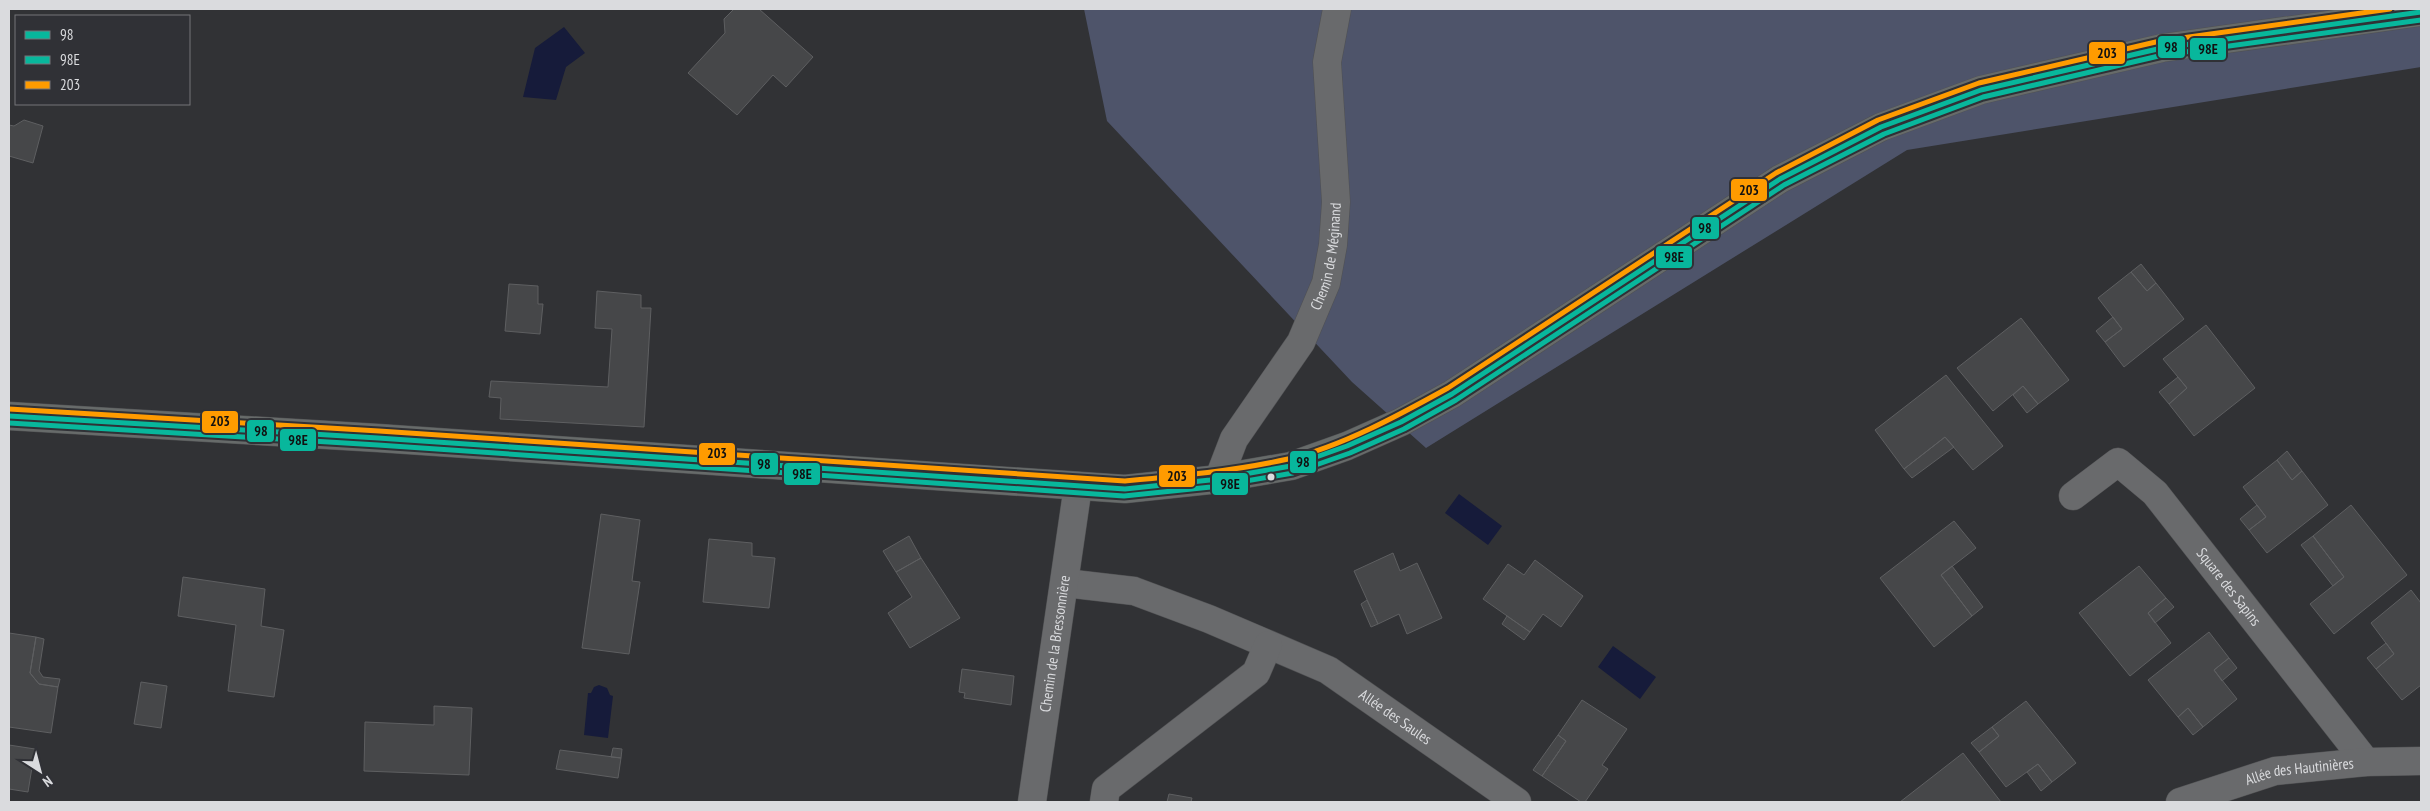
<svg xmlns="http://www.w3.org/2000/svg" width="2430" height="811" viewBox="0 0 2430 811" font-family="'PT Sans Narrow',sans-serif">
	<rect width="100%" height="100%" fill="#313235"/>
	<!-- green -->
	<path fill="#4e546a" d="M1084,9H2421V67L1907,150L1426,448L1352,382L1107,121Z"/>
	<!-- water -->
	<path fill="#161b3a" d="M564,27L585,53L566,67L556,100L523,97L535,48Z
		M1459,494L1502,526L1488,545L1445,513Z
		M1613,646L1656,677L1640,699L1598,667Z
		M599,685L607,688L610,695L613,696L608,738L584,735L588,693H591L594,687Z"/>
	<!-- building -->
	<path fill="#464749" stroke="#5e5f61" d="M734,9H759L813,57L786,87L773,75L737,115L688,73L725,33L724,19Z
		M24,120L43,126L33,163L9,156V125L14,126Z
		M2141,264L2156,283L2147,291L2131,272Z
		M2131,272L2147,291L2156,283L2184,319L2124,367L2105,342L2122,329L2098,298Z
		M509,284L538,286V304H543L540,334L505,331Z
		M597,291L641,295V308H651L644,427L500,419L501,398L489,397L491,381L608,387L612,329L595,328Z
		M2113,317L2122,329L2105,342L2096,331Z
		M2021,318L2069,380L2038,404L2023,386L1993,411L1957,368Z
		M2206,325L2255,388L2194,436L2169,404L2187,388L2163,359Z
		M1946,375L2003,446L1973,470L1945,437L1904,469L1875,430Z
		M2178,377L2187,388L2169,404L2159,392Z
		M2023,386L2038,404L2027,413L2013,395Z
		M1945,437L1954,447L1912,478L1904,469Z
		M2287,451L2302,471L2292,480L2277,460Z
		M2277,460L2292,480L2302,471L2328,505L2267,553L2249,530L2266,517L2243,487Z
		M2257,505L2266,517L2249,530L2240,519Z
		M2351,505L2407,575L2334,634L2310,604L2344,577L2313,536Z
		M601,514L640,520L632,581L640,582L629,654L582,648Z
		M1954,521L1976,548L1941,575L1972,616L1934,647L1880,578Z
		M909,536L921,558L896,572L883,551Z
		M2313,536L2344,577L2333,586L2301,545Z
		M709,539L752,543V556L775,558L769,608L703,602Z
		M1393,553L1400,571L1417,563L1442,618L1407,634L1399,614L1378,624L1354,571Z
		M921,558L960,618L910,648L888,613L912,597L896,572Z
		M1535,560L1583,596L1561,627L1543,614L1530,632L1483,599L1508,564L1524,575Z
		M1952,566L1983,607L1972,616L1941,575Z
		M2139,566L2166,598L2148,613L2171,643L2130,676L2079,613Z
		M183,577L265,589L261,626L284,630L274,697L228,691L236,625L178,616Z
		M2411,590L2421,603V685L2402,700L2376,669L2394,654L2371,623Z
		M2166,598L2174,607L2155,623L2148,613Z
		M1367,600L1378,624L1371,627L1361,604Z
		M1507,616L1530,632L1524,640L1502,624Z
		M2209,632L2229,658L2214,670L2237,699L2203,727L2188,708L2178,717L2148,680Z
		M9,633L36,637L30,673L39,684L58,687L51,733L9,727Z
		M36,637L44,639L39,671L43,677L60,679L58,687L39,684L30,673Z
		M2386,643L2394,654L2376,669L2367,658Z
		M2229,658L2237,668L2222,681L2214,670Z
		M962,669L1014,676L1011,705L964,698L965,693L959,692Z
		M141,682L167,686L161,728L134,724Z
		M1582,700L1627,729L1602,765L1608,769L1585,802H1581L1542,776L1566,741L1558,735Z
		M2026,701L2076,763L2052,782L2038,764L2006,787L1979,752L1999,736L1992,727Z
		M434,706L472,708L469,775L364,771L365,722L434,725Z
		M2188,708L2203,727L2193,735L2178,717Z
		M1992,727L1999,736L1979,752L1971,743Z
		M1558,735L1566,741L1542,776L1533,770Z
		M9,745L35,749L28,792L9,789Z
		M613,748L622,749L621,758L611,757Z
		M560,750L621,758L618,778L556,769Z
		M1963,753L2001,802H1900Z
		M2038,764L2052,782L2041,791L2027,772Z
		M1169,794L1192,798L1191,802H1167Z"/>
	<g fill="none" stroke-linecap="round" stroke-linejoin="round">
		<defs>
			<g id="street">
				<path id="s1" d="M1219,478L1234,439L1301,342L1326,283L1333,245L1336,202L1327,62L1337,9"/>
				<path id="s2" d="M2073,496L2118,462L2155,493L2366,762"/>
				<path id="s3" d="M1065,583L1134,591L1209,619L1328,670L1517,802"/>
				<path id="s4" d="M1032,802L1078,486"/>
				<path d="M1104,802L1106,789L1256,673L1268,645"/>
				<path id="s5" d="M2180,802L2275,771L2366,762L2421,761"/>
			</g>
			<path id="secondary" d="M9,416L378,438L1125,489L1210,480L1291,466L1347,446L1401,422L1452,394L1780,179L1881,127L1981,90L2162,48L2421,12"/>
		</defs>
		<!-- street casing -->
		<use href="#street" stroke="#505153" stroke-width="29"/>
		<!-- secondary casing -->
		<use href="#secondary" stroke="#505153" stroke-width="29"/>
		<!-- street -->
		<use href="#street" stroke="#696a6c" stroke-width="28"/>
		<!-- secondary -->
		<use href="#secondary" stroke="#676b6a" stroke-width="28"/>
		<defs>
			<path id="bus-1" d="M9,416L378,438L1125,489L1210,480L1291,466L1347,446L1401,422L1452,394L1780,179L1881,127L1981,90L2162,48L2421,12"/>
			<path id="bus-2" d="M9,423L378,445L1124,496L1211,487L1293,473L1350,453L1404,429L1456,400L1784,185L1884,134L1983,97L2163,55L2421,20"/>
			<path id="bus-3" d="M9,409L379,431L1125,481C1179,476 1234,471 1288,459C1341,447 1401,414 1448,388L1776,173L1878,120L1979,83L2160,41L2390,9"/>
		</defs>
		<!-- bus-1 casing -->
		<use href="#bus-1" stroke="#303136" stroke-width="9"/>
		<!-- bus-2 casing -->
		<use href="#bus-2" stroke="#303136" stroke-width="9"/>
		<!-- bus-3 casing -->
		<use href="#bus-3" stroke="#303136" stroke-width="9"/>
		<!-- bus-1 -->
		<use href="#bus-1" stroke="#08b79c" stroke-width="5"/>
		<!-- bus-2 -->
		<use href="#bus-2" stroke="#08b79c" stroke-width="5"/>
		<!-- bus-3 -->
		<use href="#bus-3" stroke="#ff9b00" stroke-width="5"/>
	</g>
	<!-- markers -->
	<circle fill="#dadbde" stroke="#303136" stroke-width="2" cx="1271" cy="477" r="4.5"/>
	<g text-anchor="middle" stroke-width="4.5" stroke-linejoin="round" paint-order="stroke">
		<!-- street labels -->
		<g font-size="15" fill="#dadbde" stroke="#303136">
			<text dy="5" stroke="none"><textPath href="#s1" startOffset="250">Chemin de Méginand</textPath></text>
			<text dy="5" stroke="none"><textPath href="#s2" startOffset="224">Square des Sapins</textPath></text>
			<text dy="5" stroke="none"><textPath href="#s4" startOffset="160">Chemin de la Bressonnière</textPath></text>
			<text dy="5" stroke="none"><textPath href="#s3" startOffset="361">Allée des Saules</textPath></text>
			<text dy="5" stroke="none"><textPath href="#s5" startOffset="124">Allée des Hautinières</textPath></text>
		</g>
	</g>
	<g stroke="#303136" stroke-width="2">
		<rect x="2157" y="35" width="29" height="24" rx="5" fill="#08b79c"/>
		<rect x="2189" y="37" width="38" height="24" rx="5" fill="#08b79c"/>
		<rect x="2088" y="41" width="38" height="24" rx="5" fill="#ff9b00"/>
		<rect x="1730" y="178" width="38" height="24" rx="5" fill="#ff9b00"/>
		<rect x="1691" y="216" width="29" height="24" rx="5" fill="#08b79c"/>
		<rect x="1655" y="245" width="38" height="24" rx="5" fill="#08b79c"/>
		<rect x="201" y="410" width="38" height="24" rx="5" fill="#ff9b00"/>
		<rect x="246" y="419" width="29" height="24" rx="5" fill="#08b79c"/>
		<rect x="279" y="428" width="38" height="24" rx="5" fill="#08b79c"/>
		<rect x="698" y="442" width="38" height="24" rx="5" fill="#ff9b00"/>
		<rect x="1289" y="450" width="28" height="24" rx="5" fill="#08b79c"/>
		<rect x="750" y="452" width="29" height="24" rx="5" fill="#08b79c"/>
		<rect x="783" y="462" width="38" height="24" rx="5" fill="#08b79c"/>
		<rect x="1158" y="464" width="38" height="24" rx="5" fill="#ff9b00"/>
		<rect x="1211" y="472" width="38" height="24" rx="5" fill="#08b79c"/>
	</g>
	<g font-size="14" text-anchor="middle" font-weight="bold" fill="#111">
		<text x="2171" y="52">98</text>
		<text x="2208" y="54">98E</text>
		<text x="2107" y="58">203</text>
		<text x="1749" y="195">203</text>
		<text x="1705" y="233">98</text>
		<text x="1674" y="262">98E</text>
		<text x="220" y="426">203</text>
		<text x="261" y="436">98</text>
		<text x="298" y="445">98E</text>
		<text x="717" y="458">203</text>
		<text x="1303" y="467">98</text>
		<text x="764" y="469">98</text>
		<text x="802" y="479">98E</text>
		<text x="1177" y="481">203</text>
		<text x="1230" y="489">98E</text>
	</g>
	<!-- border -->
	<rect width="2430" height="811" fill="none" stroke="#dadbde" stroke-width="20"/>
	<!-- legend -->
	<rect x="15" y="15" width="175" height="90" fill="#303136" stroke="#747579"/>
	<rect x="25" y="31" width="25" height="8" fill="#08b79c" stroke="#747579"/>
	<text x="60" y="40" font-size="15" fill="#dadbde">98</text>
	<rect x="25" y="56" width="25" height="8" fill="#08b79c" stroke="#747579"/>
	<text x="60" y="65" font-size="15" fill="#dadbde">98E</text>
	<rect x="25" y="81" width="25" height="8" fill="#ff9b00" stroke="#747579"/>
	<text x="60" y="90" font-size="15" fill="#dadbde">203</text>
	<!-- north arrow -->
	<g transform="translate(40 771) rotate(144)" stroke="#303136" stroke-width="4" paint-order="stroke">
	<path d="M0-4L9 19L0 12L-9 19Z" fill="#dadbde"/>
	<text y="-8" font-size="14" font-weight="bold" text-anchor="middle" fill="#dadbde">N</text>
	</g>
</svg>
